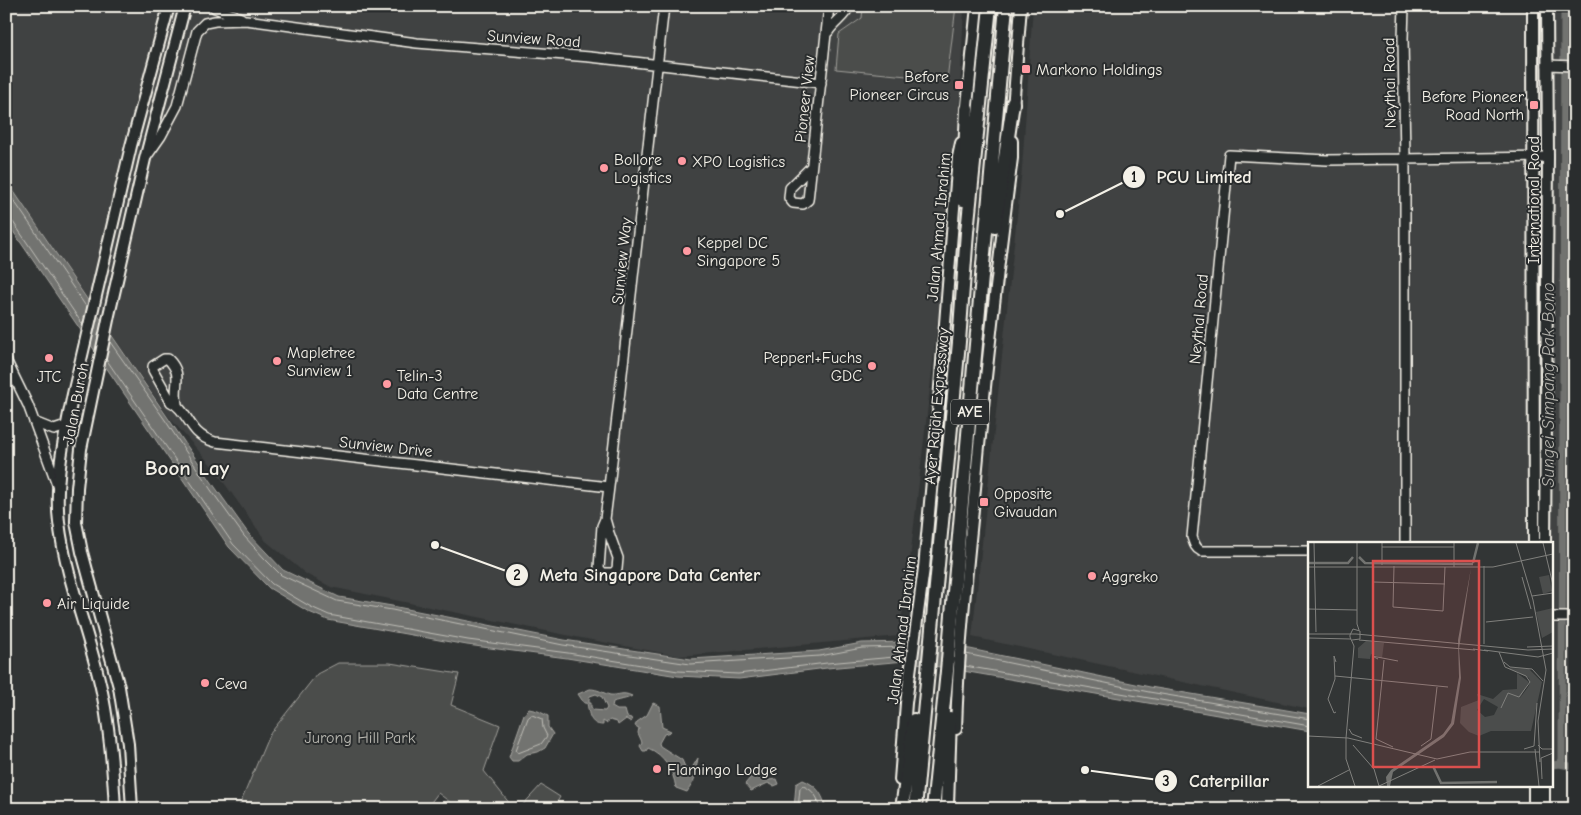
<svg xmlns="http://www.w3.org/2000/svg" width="1581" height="815" viewBox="0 0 1581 815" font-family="'Comic Neue',sans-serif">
	<rect width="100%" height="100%" fill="#323535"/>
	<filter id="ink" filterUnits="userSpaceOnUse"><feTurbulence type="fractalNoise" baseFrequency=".02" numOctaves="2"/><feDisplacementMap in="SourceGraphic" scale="10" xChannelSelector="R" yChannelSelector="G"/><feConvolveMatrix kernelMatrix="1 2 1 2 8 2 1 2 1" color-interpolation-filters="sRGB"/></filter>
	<g filter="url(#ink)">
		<!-- built -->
		<path fill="#404242" d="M13,6H964L957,157L910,559L899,636L679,656L581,638L331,587L306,574L266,541L212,466L169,417L6,180V11Z
			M1033,6H1575V765L1552,761V544H1310V709L972,637L1022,169Z"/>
		<!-- green -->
		<path fill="#4b4d4c" stroke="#a09f9a" d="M863,6H956L947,80L836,69L839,34L862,18Z
			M338,663H390L459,674L451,705L500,725L484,771L514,809H459L438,793L426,809H238L269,735L317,674Z
			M541,785L560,797L553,809H519Z"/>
		<!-- water -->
		<path fill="#727370" stroke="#a6a5a0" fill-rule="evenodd" d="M6,180L215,487L248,533L283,570L339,597L392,606L564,640L691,659L819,651L862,643L907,642L970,649L1150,687L1310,714V731L905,661L827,668L739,679L678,676L567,658L467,645L328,620L309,612L269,588L229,547L6,221Z
			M590,689C598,689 603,693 610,695C619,696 622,691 632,696C626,700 620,699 613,702L612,707L617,710H625L627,717L631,718L632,721L631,722L626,719L618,725L617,722L610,720L606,723L603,721V725C589,725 589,713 587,703H584L578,694ZM596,694L602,697L607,708L605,711L593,710L591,707V703H589V699L590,696Z
			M653,703L660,706L662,727L671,731L670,732L664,734L659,743L660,746L682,760L685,767L687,769L692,768L698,758L694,781L687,792L676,788C673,770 665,755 648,748L646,751H643L640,746L642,742L638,733L639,728L635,726L637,722L647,715Z
			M529,709L538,711L548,716V727L553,734L545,748L538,752L527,754L518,761H512L509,757L524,714Z
			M755,776L769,780L777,779L779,784L774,786L768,783L751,791L745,784L751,777Z
			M803,780C817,786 822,793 826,808L794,809L796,784Z"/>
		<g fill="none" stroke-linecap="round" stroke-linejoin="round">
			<!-- shore -->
			<path stroke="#c0bfb8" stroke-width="1" d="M6,189L87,308
				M6,219L13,222L83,325
				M110,342L165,420L211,490L244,536L265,559L281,575L337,601L392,610L563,645L690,664L820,656L862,648L907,647
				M106,359L233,544L272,584L311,607L329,615L468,640L568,653L678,671L738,674L827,663L906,656
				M966,654L1149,692L1310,719
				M965,666L1310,726
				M532,715L542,719L543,728L547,736L541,744L518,753L516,750L528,718Z
				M798,809L800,788L803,786C814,790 818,798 821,809"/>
			<!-- canal -->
			<path stroke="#727370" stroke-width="7" d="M1559,764L1562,760L1564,6
				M1552,765L1559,764L1575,767"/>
			<defs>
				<path id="minor" d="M213,6L215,8L241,18
					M1404,6L1403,38L1405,159V544
					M828,32C833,23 847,15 849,6
					M1547,65L1575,66
					M147,156L161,136L177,106L197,31L205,23L215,21L246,20L417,43L590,57L821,83
					M811,167L790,188L789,198L793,203L803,204L808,200L829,6
					M6,360L28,405L58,487
					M177,404C173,384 184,375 168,359H164L153,366V370L171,402C183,407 188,423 197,432C202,437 208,440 215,442L609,487
					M34,422L54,430L66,426
					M605,519L609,533L618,558L617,569L613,573H603L599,568L602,526L605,519L609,487L664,6
					M1310,551H1201C1195,548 1194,543 1192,537L1229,155L1327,160L1548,157
					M1552,617H1575"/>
				<path id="major" d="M1533,6L1534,544
					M1013,109L1021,6
					M966,116L977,6
					M1545,544L1548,157L1547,6
					M956,729C958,659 965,590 972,520C983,399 996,279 1012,158V141
					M900,780L906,703L924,568L937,426L954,208L958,157L961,143
					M1544,786V809
					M115,809C113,769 110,730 102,692C90,635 66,580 59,522C54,482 65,433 73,394L131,146L169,6
					M132,809L128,744L119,687L82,552L76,522L77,488L81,449L109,315L145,159L185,6
					M1534,809V786"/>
				<path id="highway" d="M963,200L967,109
					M995,226L1013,103
					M947,805L950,718
					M902,809L914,720
					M915,809L959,342L967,232L990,6
					M933,809L947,671L1006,6"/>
			</defs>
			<!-- minor casing -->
			<use href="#minor" stroke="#f4f1e8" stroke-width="12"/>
			<!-- major casing -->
			<use href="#major" stroke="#f4f1e8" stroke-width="14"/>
			<!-- highway casing -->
			<use href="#highway" stroke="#f4f1e8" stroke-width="16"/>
			<!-- minor -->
			<use href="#minor" stroke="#2a2d2e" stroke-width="9"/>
			<!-- major -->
			<use href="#major" stroke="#2a2d2e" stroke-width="10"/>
			<!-- highway -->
			<use href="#highway" stroke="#2a2d2e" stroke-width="12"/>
		</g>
	</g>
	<!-- markers -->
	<g fill="#ff9aa2" stroke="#2a2d2e" stroke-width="2">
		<rect x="1021" y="64" width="10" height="10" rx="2.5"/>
		<rect x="954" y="80" width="10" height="10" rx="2.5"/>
		<rect x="1529" y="100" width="10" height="10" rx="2.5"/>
		<circle cx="682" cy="161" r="5"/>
		<circle cx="604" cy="168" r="5"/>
		<circle cx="687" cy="251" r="5"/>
		<circle cx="49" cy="358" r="5"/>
		<circle cx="277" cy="361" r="5"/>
		<circle cx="872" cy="366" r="5"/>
		<circle cx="387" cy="384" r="5"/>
		<rect x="979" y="497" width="10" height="10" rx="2.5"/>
		<circle cx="1092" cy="576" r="5"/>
		<circle cx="47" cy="603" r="5"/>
		<circle cx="205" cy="683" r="5"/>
		<circle cx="657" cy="769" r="5"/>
	</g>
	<g text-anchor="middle" stroke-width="4" stroke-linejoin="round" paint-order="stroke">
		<!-- shield labels -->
		<rect fill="#2a2d2e" stroke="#b7b6b0" stroke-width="1" x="951" y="399.5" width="38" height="25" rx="4"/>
		<g font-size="15" font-weight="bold" fill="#f4f1e8">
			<text x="970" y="417">AYE</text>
		</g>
		<!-- street labels -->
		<g font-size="16" fill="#f4f1e8" stroke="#2a2d2e">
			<text transform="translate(534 38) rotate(4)" y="6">Sunview Road</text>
			<text transform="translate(1389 83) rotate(-91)" y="6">Neythai Road</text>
			<text transform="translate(804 99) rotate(-84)" y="6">Pioneer View</text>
			<text transform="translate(1533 200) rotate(-90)" y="6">International Road</text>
			<text transform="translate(938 227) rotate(-85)" y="6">Jalan Ahmad Ibrahim</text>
			<text transform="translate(621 261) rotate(-84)" y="6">Sunview Way</text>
			<text transform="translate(1198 319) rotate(-85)" y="6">Neythal Road</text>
			<text transform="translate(75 403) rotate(-79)" y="6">Jalan Buroh</text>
			<text transform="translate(936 406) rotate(-85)" y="6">Ayer Rajah Expressway</text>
			<text transform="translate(386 446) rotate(6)" y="6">Sunview Drive</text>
			<text transform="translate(901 630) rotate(-83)" y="6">Jalan Ahmad Ibrahim</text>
		</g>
		<!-- poi labels -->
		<g font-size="16" fill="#f4f1e8" stroke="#2a2d2e" text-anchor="start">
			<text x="1036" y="75">Markono Holdings</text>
			<text x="949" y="82" text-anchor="end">Before<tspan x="949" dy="18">Pioneer Circus</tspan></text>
			<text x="1524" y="102" text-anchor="end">Before Pioneer<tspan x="1524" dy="18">Road North</tspan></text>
			<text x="614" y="165">Bollore<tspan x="614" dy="18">Logistics</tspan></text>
			<text x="692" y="167">XPO Logistics</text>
			<text x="697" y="248">Keppel DC<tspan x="697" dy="18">Singapore 5</tspan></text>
			<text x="287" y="358">Mapletree<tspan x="287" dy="18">Sunview 1</tspan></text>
			<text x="862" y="363" text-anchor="end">Pepperl+Fuchs<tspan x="862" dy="18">GDC</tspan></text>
			<text x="397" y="381">Telin-3<tspan x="397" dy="18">Data Centre</tspan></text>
			<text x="49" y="382" text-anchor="middle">JTC</text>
			<text x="994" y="499">Opposite<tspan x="994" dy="18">Givaudan</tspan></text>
			<text x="1102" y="582">Aggreko</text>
			<text x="57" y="609">Air Liquide</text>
			<text x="215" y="689">Ceva</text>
			<text x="667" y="775">Flamingo Lodge</text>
		</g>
		<!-- park labels -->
		<g font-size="16" fill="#b9b8b1" stroke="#2a2d2e">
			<text x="360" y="743">Jurong Hill Park</text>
		</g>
		<!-- water labels -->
		<g font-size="18" font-style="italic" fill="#b3b2ac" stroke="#2a2d2e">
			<text transform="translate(1548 385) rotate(-90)" y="6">Sungei Simpang Pak Bono</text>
		</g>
		<!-- district labels -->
		<g font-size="21" font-weight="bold" fill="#f4f1e8" stroke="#2a2d2e">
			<text x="187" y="475">Boon Lay</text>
		</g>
	</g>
	<!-- overview -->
	<g transform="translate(1308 542)">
		<rect width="245" height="245" fill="#323535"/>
		<path d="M241,33L244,49L235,52L231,35ZM245,66V90L234,96L228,70ZM58,99L76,101L74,116L63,112L62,117L50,116V106ZM200,126L221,127L234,140L223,189H183L171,194L161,190L152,181L153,165L171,158L169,152L185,157L195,148L209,147V131L221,140L212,156L220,145L222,141L221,136ZM176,157L190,165L186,173L177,175L169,168Z" fill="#4b4d4c" fill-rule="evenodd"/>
		<path d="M163,26L151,107L153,136L146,182L136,195L85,230L82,244H79L78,235L83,228L135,192L143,181L151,135L150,98Z" fill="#727370"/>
		<path fill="none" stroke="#727370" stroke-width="2.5" d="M51,15L57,21L165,22M0,21H40L45,15M165,21L170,1M125,224L133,241L189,240"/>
		<path fill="none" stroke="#80807d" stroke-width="1" d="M6,1L8,90M49,1V82L51,88M146,1V25M208,1L225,58L238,128L230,179L232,220M235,1L245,43M74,5H146M74,23V1M86,24L85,65L135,69L137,25M0,25H185L245,12M214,35L223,67M65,40L137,42M224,54L245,51M0,67L49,68M178,80L225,75M0,92H48L220,108L245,107M0,96L43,97M51,98L167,108M176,102V24M219,105L245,104M165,107L180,109M176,108L230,115L245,111M191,110L197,125L218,134L222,140L211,155L200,151L193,166M70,117L64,114L90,119M76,118L68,197L85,205M28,120L26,114L27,137L20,157L26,171L28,170M196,120L202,125L224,127L235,139M27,134L140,145M41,187L44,192L54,196M0,194L40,196L129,217L162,210H231M38,196V217L47,244M38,196L46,104L42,95V93L45,87L52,89V97L44,98M45,203L66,227L71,244M230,203L234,207H245M113,204L123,197L129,145M216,207L226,204L229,161M227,207L231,244M234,237L233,216L245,211M10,244L41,228M71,244L127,218"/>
		<path fill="#dc504e" fill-opacity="0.15" stroke="#dc504e" stroke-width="2.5" d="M65,19H171V225H65Z"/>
		<rect width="245" height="245" fill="none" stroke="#f4f1e8" stroke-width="2.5"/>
	</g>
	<!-- callouts -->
	<path fill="none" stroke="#f4f1e8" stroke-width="2" d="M1060 214L1134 177M435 545L517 575M1085 770L1166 781"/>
	<g fill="#f4f1e8" stroke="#2a2d2e" stroke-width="2">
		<circle cx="1060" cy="214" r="5"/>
		<circle cx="435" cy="545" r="5"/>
		<circle cx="1085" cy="770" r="5"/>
		<circle cx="1134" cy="177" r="12"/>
		<circle cx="517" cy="575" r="12"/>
		<circle cx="1166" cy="781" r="12"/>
	</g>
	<g font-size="15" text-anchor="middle" font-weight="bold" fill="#111">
		<text x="1134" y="182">1</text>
		<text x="517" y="580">2</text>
		<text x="1166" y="786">3</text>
	</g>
	<g font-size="18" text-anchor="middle" font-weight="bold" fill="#f4f1e8" stroke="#2a2d2e" stroke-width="4" stroke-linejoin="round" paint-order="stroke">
		<text x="1204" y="183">PCU Limited</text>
		<text x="650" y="581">Meta Singapore Data Center</text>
		<text x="1229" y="787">Caterpillar</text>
	</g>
	<!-- margin -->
	<rect width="1581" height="815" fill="none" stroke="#2a2d2e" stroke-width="25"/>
	<rect x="12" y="12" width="1556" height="790" fill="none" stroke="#f4f1e8" stroke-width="2" filter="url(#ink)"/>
</svg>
